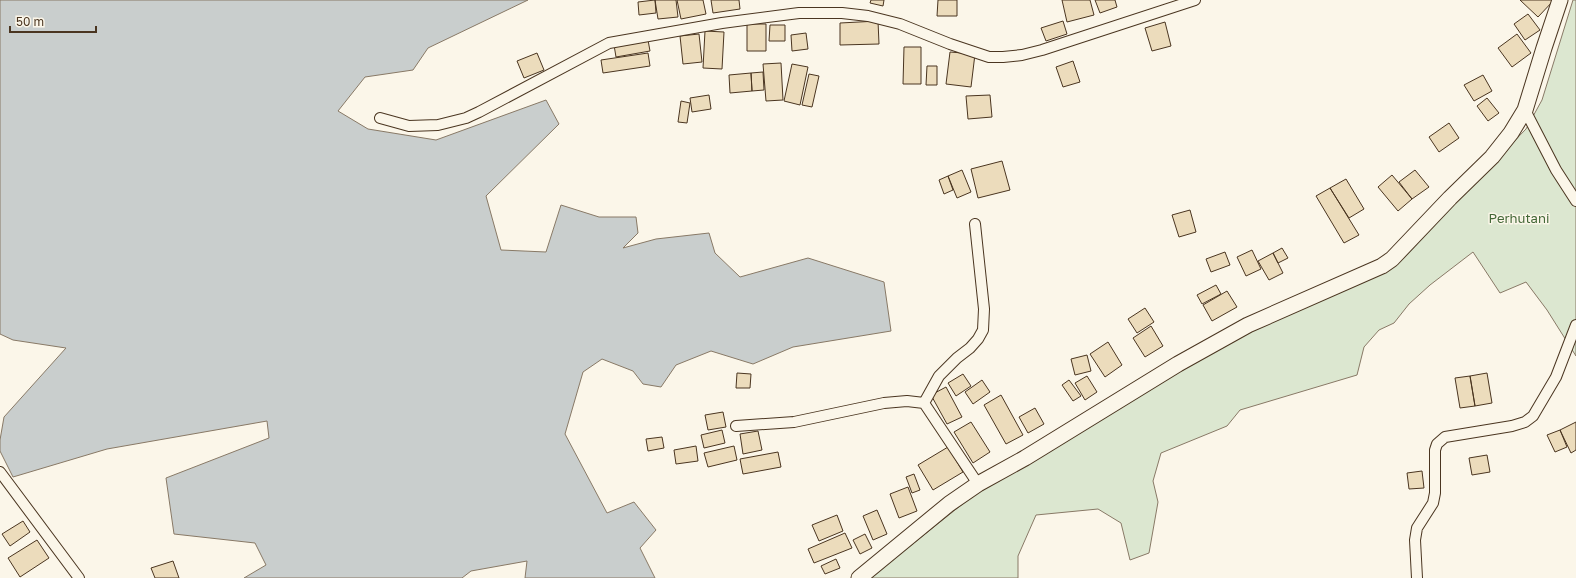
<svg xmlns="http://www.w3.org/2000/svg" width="1576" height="578" viewBox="0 0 1576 578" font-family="'Golos Text',sans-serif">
	<rect width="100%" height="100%" fill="#fbf6e9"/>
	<!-- green -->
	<path fill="#dce7d0" stroke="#887966" d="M1573,0H1576V356L1547,310L1526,282L1500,293L1473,252L1430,285L1409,304L1394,323L1379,330L1364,347L1357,375L1240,410L1227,426L1161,453L1153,481L1158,502L1149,553L1130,560L1121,523L1098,509L1036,515L1018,556V578H870L975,494L1113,411L1251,330L1383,271L1484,172L1526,129L1542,100Z"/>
	<!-- water -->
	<path fill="#c9cecd" stroke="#887966" d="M0,0H528L428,48L413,70L365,77L338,111L368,129L436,140L546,100L559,124L486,196L501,250L546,252L561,205L599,217H636L638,233L623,248L656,239L709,233L715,253L740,277L808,258L884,282L891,331L793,347L753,364L711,351L676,365L661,387L643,384L633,371L602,359L583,372L565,434L607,513L634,502L656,530L640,548L655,578H525L527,561L471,571L462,578H244L266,565L255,543L174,534L166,478L269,438L267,421L107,449L13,477L0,451V440L4,417L66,348L13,340L0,334Z"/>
	<!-- building -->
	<path fill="#ecdcbc" stroke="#4a3520" d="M655,0L656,13L639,15L638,2Z
		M655,0H676L678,17L658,19Z
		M677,0H703L706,14L681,19Z
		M711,0H739L740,9L713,13Z
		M871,0H884L883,6L870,3Z
		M938,0H957V16H937Z
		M1062,0H1090L1094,15L1067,22Z
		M1095,0H1115L1117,7L1100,13Z
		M1520,0H1554L1538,17Z
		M1528,14L1540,30L1525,40L1514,24Z
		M878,21L879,44L840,45V23Z
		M1063,21L1067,34L1046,41L1041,28Z
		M1165,22L1171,46L1152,51L1145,28Z
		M747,24H766V51H747Z
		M770,25H785V41H769Z
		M705,31L724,32L722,69L703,68Z
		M806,33L808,49L792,51L791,35Z
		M699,34L702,62L683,64L680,36Z
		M1517,34L1531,53L1512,67L1498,48Z
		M648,40L650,51L616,57L614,45Z
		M904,47H921V84H903Z
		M950,52L975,54L971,87L946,84Z
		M537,53L544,70L524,78L517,61Z
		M648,53L650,66L603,73L601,60Z
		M1073,61L1080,82L1063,87L1056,67Z
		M781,63L783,100L766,101L763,64Z
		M792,64L808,67L800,105L784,101Z
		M927,66H937V85H926Z
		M763,72L764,90L752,91L751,73Z
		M751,73L752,91L730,93L729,75Z
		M809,74L819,76L812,107L802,105Z
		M1483,75L1492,91L1474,101L1464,85Z
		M709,95L711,109L692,112L690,98Z
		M990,95L992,117L968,119L966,96Z
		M1487,98L1499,113L1488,121L1477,106Z
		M681,101L690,103L687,123L678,122Z
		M1449,123L1459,138L1439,152L1429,137Z
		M1002,161L1010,190L978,198L971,169Z
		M962,170L971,192L957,198L948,176Z
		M1415,170L1429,187L1412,199L1399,182Z
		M1392,175L1412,199L1398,211L1378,187Z
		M948,176L953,190L944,194L939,180Z
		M1346,179L1364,209L1349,218L1330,188Z
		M1330,188L1359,235L1344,243L1316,196Z
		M1190,210L1196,232L1179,237L1172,215Z
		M1282,248L1288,258L1278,263L1273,253Z
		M1252,250L1261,269L1246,276L1237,257Z
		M1225,252L1230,265L1211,272L1206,259Z
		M1273,253L1283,273L1269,280L1258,261Z
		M1216,285L1221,294L1202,304L1197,295Z
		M1227,291L1237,307L1212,321L1203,305Z
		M1145,308L1154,322L1137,333L1128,319Z
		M1151,326L1163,346L1145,357L1133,338Z
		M1108,342L1122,365L1105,377L1090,354Z
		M1087,355L1091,371L1075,375L1071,359Z
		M737,373L751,374L750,388H736Z
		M1487,373L1492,403L1475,406L1470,376Z
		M963,374L971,386L956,396L948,383Z
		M1087,376L1097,392L1085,400L1075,383Z
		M1470,376L1475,406L1460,408L1455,378Z
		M982,380L990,392L973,404L965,392Z
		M1069,380L1081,396L1073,401L1062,385Z
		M946,387L962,417L947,424L931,395Z
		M1001,395L1023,435L1006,444L984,405Z
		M1035,408L1044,424L1028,433L1019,417Z
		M723,412L726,427L708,430L705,415Z
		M971,422L990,452L973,463L954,432Z
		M1576,422V450L1571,453L1560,430Z
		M722,430L725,443L704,448L701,435Z
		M1560,430L1567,447L1555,452L1547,435Z
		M758,431L762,450L743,454L740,434Z
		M662,437L664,448L648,451L646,439Z
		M696,446L698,461L676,464L674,450Z
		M734,446L737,460L708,467L704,453Z
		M948,447L963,472L933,490L918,465Z
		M778,452L781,467L743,474L740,459Z
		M1487,455L1490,472L1472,475L1469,458Z
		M1422,471L1424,488L1409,489L1407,473Z
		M914,474L920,490L912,493L906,477Z
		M908,487L917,511L899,518L890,494Z
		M877,510L887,534L873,540L863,516Z
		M837,515L843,531L819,541L812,525Z
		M23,521L30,532L10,546L2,534Z
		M845,533L852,548L814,563L808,549Z
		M865,534L872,548L860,554L853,540Z
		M37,540L49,558L20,577L8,558Z
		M836,559L840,568L825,574L821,566Z
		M173,561L179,578H155L151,568Z"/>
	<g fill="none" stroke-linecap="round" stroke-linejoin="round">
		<defs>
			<path id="street" d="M1525,110L1556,170L1576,201
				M380,118L409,126L438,125L466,118L479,112L609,43L722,23L799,13H842L868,16L900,24L950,44L989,57H1003L1022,55L1042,50L1195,0
				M924,403L939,376L957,358L970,348L978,339L983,330L984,309L975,224
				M736,426L794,422L884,403L907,401L924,403L978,484
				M0,472L79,578
				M1417,578L1415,540L1417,528L1433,503L1435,493V450L1437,444L1445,437L1512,426L1525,422L1533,416L1556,377L1576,325"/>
			<path id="secondary" d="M859,578L949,504L978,484L1025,458L1178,364L1248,325L1382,266L1392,259L1450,198L1492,157L1511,133L1525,110L1544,48L1560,0"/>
		</defs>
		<!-- street casing -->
		<use href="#street" stroke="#4a3520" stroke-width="12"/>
		<!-- secondary casing -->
		<use href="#secondary" stroke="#4a3520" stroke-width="17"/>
		<!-- street -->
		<use href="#street" stroke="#fbf6e9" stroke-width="10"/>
		<!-- secondary -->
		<use href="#secondary" stroke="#fbf6e9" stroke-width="15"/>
	</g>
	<g text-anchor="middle" stroke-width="3" stroke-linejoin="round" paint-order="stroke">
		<!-- park labels -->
		<g font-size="13" fill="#436837" stroke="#fbf6e9">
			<text x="1519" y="223">Perhutani</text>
		</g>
	</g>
	<!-- scale -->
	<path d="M10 26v6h86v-6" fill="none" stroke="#4a3520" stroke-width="2"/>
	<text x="16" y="26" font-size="12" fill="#4a3520" stroke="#fbf6e9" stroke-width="3" paint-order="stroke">50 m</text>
</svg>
